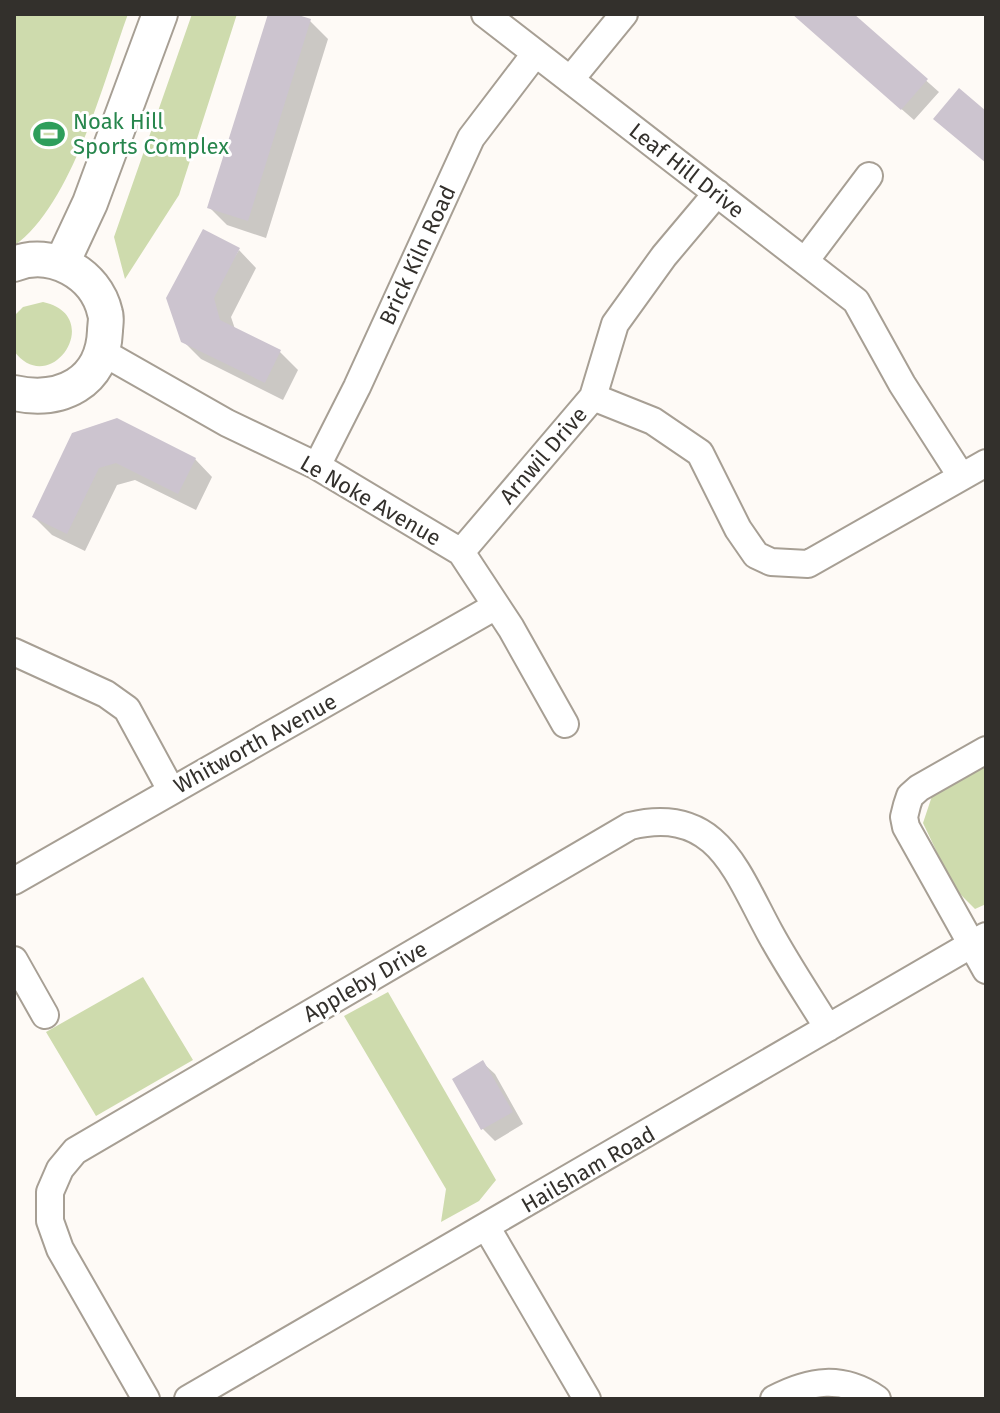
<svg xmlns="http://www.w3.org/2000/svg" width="1000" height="1413" viewBox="0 0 1000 1413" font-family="'Fira Sans',sans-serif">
	<rect width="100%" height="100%" fill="#fefaf6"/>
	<!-- green -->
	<path fill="#cedbad" d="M14,14H128C103,82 73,204 14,246Z
		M192,14H237L179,195L125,279L114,237Z
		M43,302C107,316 50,400 14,351V316L23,307Z
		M986,765V904L975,909L954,888L923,823L932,796Z
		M143,977L193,1060L96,1116L46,1032Z
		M388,992L496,1180L479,1201L441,1222L446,1189L344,1016Z"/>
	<!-- shadow -->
	<path fill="#0003" d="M270,14H288L310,21L328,39L266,238L227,225L209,207Z
		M793,14H851L939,92L914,120Z
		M239,250L256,268L231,317L235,329L280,352L298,370L283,400L201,359L182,340Z
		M116,420L195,459L212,477L196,510L135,480L117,485L85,551L52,535L34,517Z
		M483,1063L495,1074L523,1124L495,1141L483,1129L454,1079Z"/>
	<!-- building -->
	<path fill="#ccc4cf" d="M268,14H295L311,19L248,221L207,208Z
		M792,14H854L928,79L901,110Z
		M959,88L986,111V163L933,119Z
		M203,229L240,248L214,298L220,320L281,350L265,383L181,342L166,298Z
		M117,418L196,458L178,494L116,463L99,468L67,534L32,517L72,433Z
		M483,1060L513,1112L481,1130L452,1079Z"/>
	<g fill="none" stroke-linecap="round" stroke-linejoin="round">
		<defs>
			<path id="minor" d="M485,14L856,301L902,384L961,476
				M570,80L624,14
				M805,261L869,176
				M104,353L227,423L317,466L461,552L511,628L565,724
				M593,397L653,421L700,453L738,529L756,555L771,562L808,564L986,463
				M317,466L357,387L471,138L535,54
				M461,552L593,397L615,324L664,256L717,193
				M14,652L106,694L127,709L171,790
				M986,750L919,788L910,796L907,805L904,817L906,827L986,970
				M14,881L496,606
				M14,960L45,1015
				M487,1228L587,1399
				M146,1399L60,1249L50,1221V1192L60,1169L75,1151L630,826C717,805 736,871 770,933C788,966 809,997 828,1028
				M188,1399L986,936
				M774,1399C810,1380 842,1375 877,1399"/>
			<path id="tertiary" d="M62,263L90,203L160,14
				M14,264C51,249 96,273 105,313C107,318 105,326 105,331C103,383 61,403 14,393"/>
		</defs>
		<!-- minor casing -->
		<use href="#minor" stroke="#a79f94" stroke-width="30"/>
		<!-- tertiary casing -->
		<use href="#tertiary" stroke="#a79f94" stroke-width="38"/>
		<!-- minor -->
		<use href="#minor" stroke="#fff" stroke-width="26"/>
		<!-- tertiary -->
		<use href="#tertiary" stroke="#fff" stroke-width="34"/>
	</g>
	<!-- icons -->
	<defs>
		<symbol id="stadium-bare" viewBox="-9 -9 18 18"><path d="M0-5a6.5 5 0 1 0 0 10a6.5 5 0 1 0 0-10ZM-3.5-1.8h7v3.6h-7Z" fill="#2e9e5b" stroke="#fff" stroke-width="2.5" paint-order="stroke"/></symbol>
	</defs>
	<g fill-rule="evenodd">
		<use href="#stadium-bare" x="27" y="112" width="44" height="44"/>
	</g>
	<g text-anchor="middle" stroke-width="6" stroke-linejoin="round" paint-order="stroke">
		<!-- leisure labels -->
		<g font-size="22" fill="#27864d" stroke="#fff" text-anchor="start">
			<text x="73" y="129">Noak Hill<tspan x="73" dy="25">Sports Complex</tspan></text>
		</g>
		<!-- street labels -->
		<g font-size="22" fill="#33302c" stroke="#fff">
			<text transform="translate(687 170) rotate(38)" y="8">Leaf Hill Drive</text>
			<text transform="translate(417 255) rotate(-65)" y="8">Brick Kiln Road</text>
			<text transform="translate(543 455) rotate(-49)" y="8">Arnwil Drive</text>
			<text transform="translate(371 500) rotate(30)" y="8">Le Noke Avenue</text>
			<text transform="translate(255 743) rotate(-29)" y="8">Whitworth Avenue</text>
			<text transform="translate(365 981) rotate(-30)" y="8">Appleby Drive</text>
			<text transform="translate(588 1169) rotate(-30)" y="8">Hailsham Road</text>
		</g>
	</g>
	<!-- border -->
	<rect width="1000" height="1413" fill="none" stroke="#33302c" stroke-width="32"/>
</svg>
